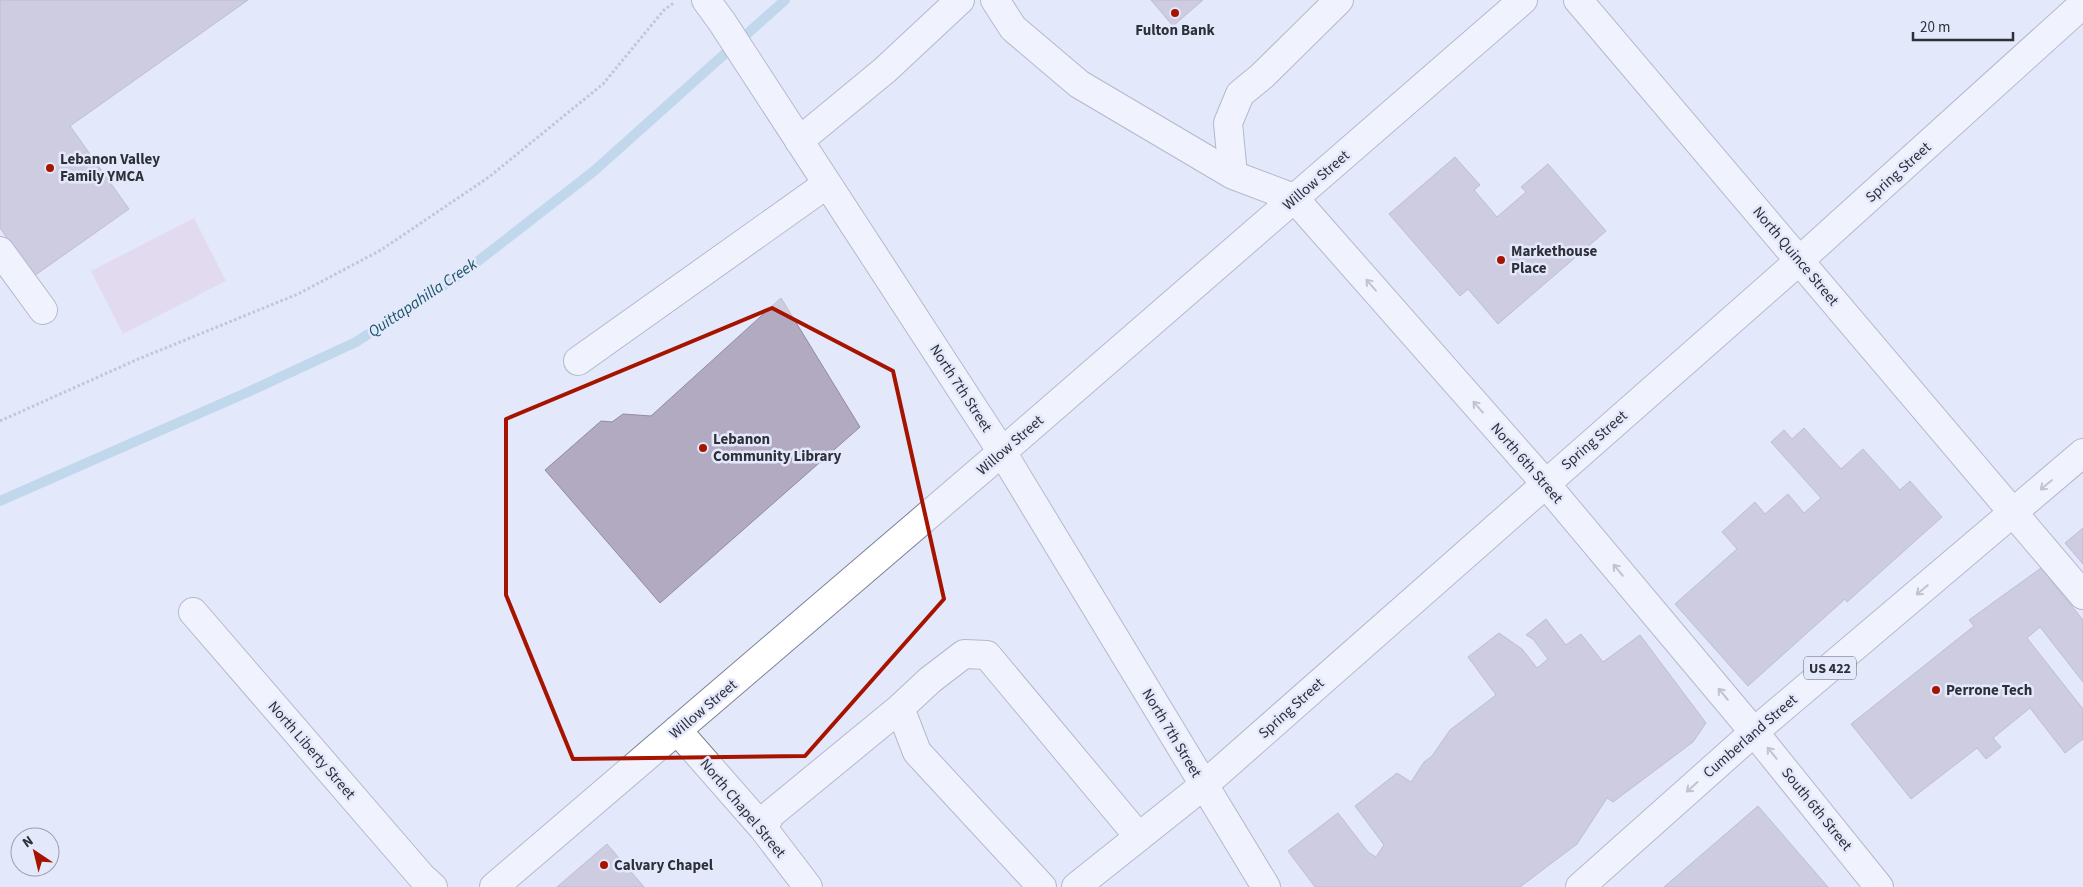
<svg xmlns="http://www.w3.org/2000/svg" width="2083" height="887" viewBox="0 0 2083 887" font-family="'Source Sans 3',sans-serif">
	<rect width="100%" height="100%" fill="#e4e8fb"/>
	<!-- grass -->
	<path fill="#e0cce3" d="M194,218L226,281L123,334L91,271Z"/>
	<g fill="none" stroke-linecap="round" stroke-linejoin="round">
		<!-- stream -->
		<path stroke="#95c4da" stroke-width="10" d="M0,501L248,392L356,342L464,272L594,171L785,0"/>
	</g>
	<!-- building -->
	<path fill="#b1aac1" stroke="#918ba1" d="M0,0H248L70,126L129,209L34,276L0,228Z
		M1151,0H1203L1173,26Z
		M1455,157L1480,185L1474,190L1497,217L1526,192L1521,187L1548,164L1606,231L1498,324L1468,289L1460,296L1389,214Z
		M781,298L860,427L660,603L545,470L601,421L612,422L623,414L651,416Z
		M1804,428L1841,469L1863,449L1900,490L1910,481L1942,517L1847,602L1845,599L1748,686L1675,604L1737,549L1722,532L1755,502L1765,514L1788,494L1804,513L1821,498L1771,442L1784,430L1792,439Z
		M2083,528V564L2065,543Z
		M2041,568L2083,620V682L2040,627L2027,638L2083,709V739L2065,753L2030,708L1993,738L2001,747L1986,759L1977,748L1911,799L1851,724L1974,626L1969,620Z
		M1546,619L1566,645L1581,634L1603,662L1640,635L1706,723L1693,742L1613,802L1607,798L1577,844L1520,887H1315L1288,851L1338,813L1368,852L1376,857L1384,845L1355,806L1397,773L1411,782L1424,762L1432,756L1450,730L1496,695L1468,657L1499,633L1522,649L1537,668L1548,659L1533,639L1526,635Z
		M1758,806L1828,887H1664Z
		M607,844L644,887H557Z"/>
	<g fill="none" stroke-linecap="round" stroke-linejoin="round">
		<defs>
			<path id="minor" d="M706,0L722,22L1002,452L1266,887
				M995,0L1013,28L1079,84L1233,175L1294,198L1545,483L1754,732L1879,887
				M1578,0L2083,595
				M799,141L885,70L960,0
				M1233,175L1228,123L1240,94L1262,76L1339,0
				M0,251L43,310
				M578,361L827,184
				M193,612L421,876L433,887
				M677,730L763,828L808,887
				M763,828L771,814L900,708
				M494,887L1002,452L1523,0
				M1042,887L917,752L900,708L930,680L964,654L987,655L1139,837
				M1076,887L1204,785L1800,260L2083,4"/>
			<path id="highway" d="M1580,887L1754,732L2083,453"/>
		</defs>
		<!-- minor casing -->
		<use href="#minor" stroke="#7b8096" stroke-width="30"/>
		<!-- highway casing -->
		<use href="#highway" stroke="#7b8096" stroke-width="30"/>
		<!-- path -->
		<path stroke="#9a9dac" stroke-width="3" stroke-dasharray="2.5 2.5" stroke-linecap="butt" d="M0,421L136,360L298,294L381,250L489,177L603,84L664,10L675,2"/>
		<!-- minor -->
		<use href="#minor" stroke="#fff" stroke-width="28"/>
		<!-- highway -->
		<use href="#highway" stroke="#fff" stroke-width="28"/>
	</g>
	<!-- one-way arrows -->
	<defs><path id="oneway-shaft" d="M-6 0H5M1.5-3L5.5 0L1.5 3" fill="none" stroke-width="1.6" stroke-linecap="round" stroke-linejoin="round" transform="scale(1.25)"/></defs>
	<g stroke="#96989c">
		<use href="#oneway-shaft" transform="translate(1371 285) rotate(-131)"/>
		<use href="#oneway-shaft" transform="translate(1478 407) rotate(-131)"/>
		<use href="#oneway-shaft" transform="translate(2046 485) rotate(140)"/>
		<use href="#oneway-shaft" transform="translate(1618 570) rotate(-130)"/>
		<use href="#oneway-shaft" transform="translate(1922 590) rotate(140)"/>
		<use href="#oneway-shaft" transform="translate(1723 694) rotate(-130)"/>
		<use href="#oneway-shaft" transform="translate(1772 753) rotate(-129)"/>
		<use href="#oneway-shaft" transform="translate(1692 787) rotate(138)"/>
	</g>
	<!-- marked area -->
	<path d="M0 0H2083V887H0ZM772,308L893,371L944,599L805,756L573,759L506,595V419Z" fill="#e4e8fb" fill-opacity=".55" fill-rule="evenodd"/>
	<path fill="none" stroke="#a61400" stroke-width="4" stroke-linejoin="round" d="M772,308L893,371L944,599L805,756L573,759L506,595V419Z"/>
	<!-- markers -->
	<g fill="#a61400" stroke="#e4e8fb" stroke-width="2">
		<circle cx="1175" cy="13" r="5"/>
		<circle cx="50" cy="168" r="5"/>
		<circle cx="1501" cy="260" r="5"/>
		<circle cx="703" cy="448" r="5"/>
		<circle cx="1936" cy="690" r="5"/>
		<circle cx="604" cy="865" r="5"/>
	</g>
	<g text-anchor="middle" stroke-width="5" stroke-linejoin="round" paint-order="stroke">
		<!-- shield labels -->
		<rect fill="#e4e8fb" stroke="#656773" stroke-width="1" x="1804" y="656.5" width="52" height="23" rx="4"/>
		<g font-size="14" font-weight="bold" fill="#2e3039">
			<text x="1830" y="673">US 422</text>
		</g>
		<!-- poi labels -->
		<g font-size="15" font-weight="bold" fill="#2e3039" stroke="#e4e8fb" text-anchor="start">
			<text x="1175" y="35" text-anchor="middle">Fulton Bank</text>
			<text x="60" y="164">Lebanon Valley<tspan x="60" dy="17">Family YMCA</tspan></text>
			<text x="1511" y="256">Markethouse<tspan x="1511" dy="17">Place</tspan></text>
			<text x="713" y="444">Lebanon<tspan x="713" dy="17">Community Library</tspan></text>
			<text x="1946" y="695">Perrone Tech</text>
			<text x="614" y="870">Calvary Chapel</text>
		</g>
		<!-- street labels -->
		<g font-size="15" fill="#2e3039" stroke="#e4e8fb">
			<text transform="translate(1898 172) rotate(-42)" y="5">Spring Street</text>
			<text transform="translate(1316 180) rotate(-41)" y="5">Willow Street</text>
			<text transform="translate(1796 256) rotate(50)" y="5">North Quince Street</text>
			<text transform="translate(961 388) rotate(57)" y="5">North 7th Street</text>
			<text transform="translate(1594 440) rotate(-41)" y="5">Spring Street</text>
			<text transform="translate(1010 445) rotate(-41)" y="5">Willow Street</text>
			<text transform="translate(1527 463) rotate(49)" y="5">North 6th Street</text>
			<text transform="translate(1291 708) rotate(-42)" y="5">Spring Street</text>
			<text transform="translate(703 709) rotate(-40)" y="5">Willow Street</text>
			<text transform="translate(1172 733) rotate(59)" y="5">North 7th Street</text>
			<text transform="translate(1750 736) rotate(-41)" y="5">Cumberland Street</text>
			<text transform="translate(312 750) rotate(49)" y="5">North Liberty Street</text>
			<text transform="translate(743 808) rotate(50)" y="5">North Chapel Street</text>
			<text transform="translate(1817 809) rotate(51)" y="5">South 6th Street</text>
		</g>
		<!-- water labels -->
		<g font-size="16" font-style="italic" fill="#1a546c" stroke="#e4e8fb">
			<text transform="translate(422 297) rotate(-34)" y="6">Quittapahilla Creek</text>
		</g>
	</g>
	<!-- north arrow -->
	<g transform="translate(35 852) rotate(325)"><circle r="24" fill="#e4e8fb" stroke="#9b9ead"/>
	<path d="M0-4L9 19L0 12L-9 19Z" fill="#a61400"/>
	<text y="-8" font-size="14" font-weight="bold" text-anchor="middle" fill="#2e3039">N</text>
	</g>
	<!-- scale -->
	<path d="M1913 32v8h100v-8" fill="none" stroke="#2e3039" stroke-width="2.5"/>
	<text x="1920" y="32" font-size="15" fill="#2e3039" stroke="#e4e8fb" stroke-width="4" paint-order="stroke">20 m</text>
</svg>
